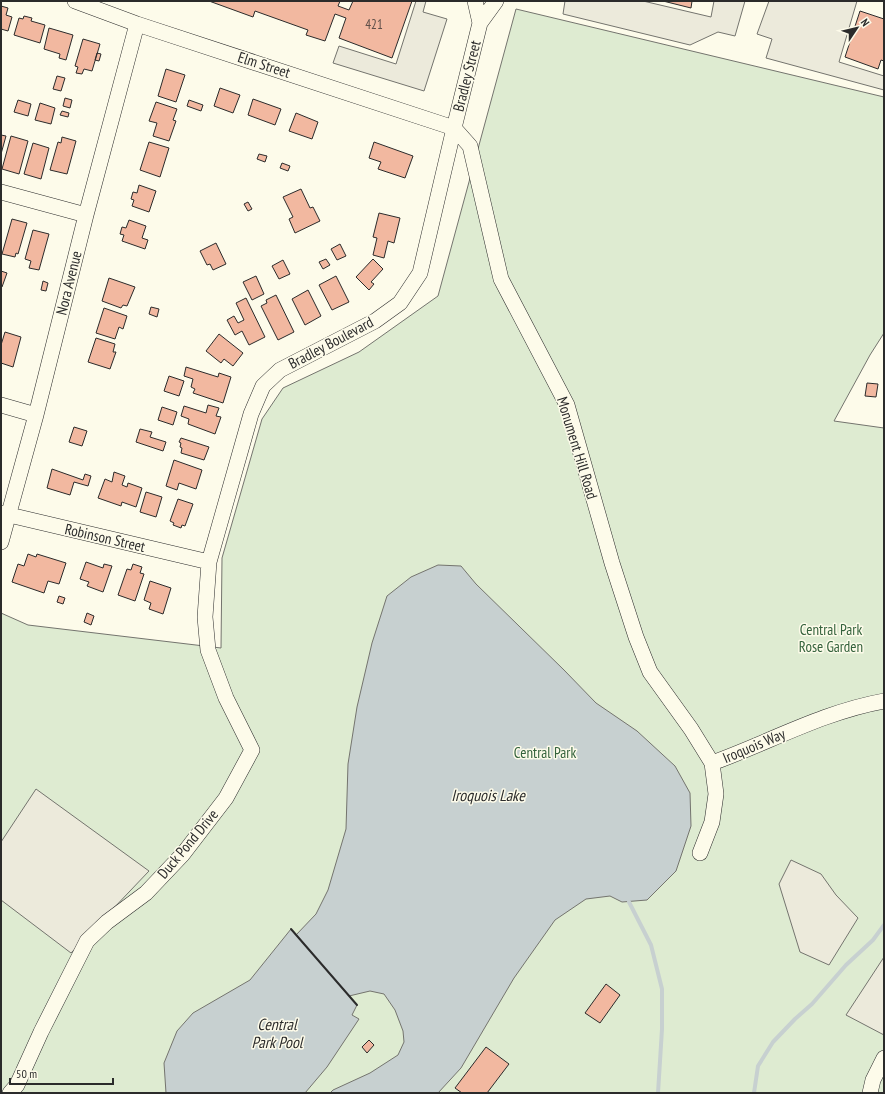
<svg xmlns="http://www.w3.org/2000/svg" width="885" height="1094" viewBox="0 0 885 1094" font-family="'PT Sans Narrow',sans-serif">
	<rect width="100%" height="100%" fill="#fdfbea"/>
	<!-- green -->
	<path fill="#deebd1" stroke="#74746e" d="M516,9L884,97V333L870,355L834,421L884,428V1093H1V613L28,625L221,648L222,558L262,419L283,388L359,352L438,296Z"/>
	<!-- parking -->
	<path fill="#eceadb" stroke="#74746e" d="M416,1H426L423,12L447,19L424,91L333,63L339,46L396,64Z
		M565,1H643L711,17L714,1H745L735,36L718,32L690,45L563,14Z
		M769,1H857L839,62L884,76V90L766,58L772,39L757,34Z
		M36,789L149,871L71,953L1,900V842Z
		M791,860L821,874L836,895L858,918L829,965L800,952L779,884Z
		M884,957V1035L846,1015Z"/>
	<!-- water -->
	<path fill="#c7d0d0" stroke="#74746e" d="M438,565L461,566L476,584L564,670L596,703L637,731L675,766L690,793L691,826L676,871L647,900L622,902L610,896L586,899L555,920L514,978L461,1068L438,1093H330L333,1090L370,1073L398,1055L404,1042L403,1031L395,1010L384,994L370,991L349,996L357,1005L352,1015L359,1019L327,1067L305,1093H166L164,1063L177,1031L193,1013L250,980L291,929L296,935L316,914L328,890L346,829L348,764L357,707L372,643L387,596L411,577Z"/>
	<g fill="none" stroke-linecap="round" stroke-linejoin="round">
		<!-- stream -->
		<path stroke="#c7d0d0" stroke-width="4" d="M629,902L651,945L662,989V1029L658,1093
			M754,1093L758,1066L773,1042L795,1019L812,1004L846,965L873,940L884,925"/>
	</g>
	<!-- building -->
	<path fill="#f2b8a0" stroke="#2b2b2b" d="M209,1H340L338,6L349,10L353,1H412L392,58L339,38L346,18L335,14L325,41L306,35L308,30L255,11L253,17Z
		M663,1H692L691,8Z
		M1,6L8,8L6,15L12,17L8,31L1,29Z
		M860,11L884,19V61L881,60L878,69L845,57Z
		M24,16L32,18L31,21L45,25L40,43L14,35L19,18L23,19Z
		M49,28L73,35L66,60L59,58L60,54L44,49Z
		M83,39L100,44L92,71L84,69L82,74L76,73L78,67L75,66Z
		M97,53L101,54L99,61L95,60Z
		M166,69L185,75L176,102L158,96Z
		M57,76L65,78L61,91L53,89Z
		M220,88L240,95L233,113L214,106Z
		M65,98L72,100L70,108L63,106Z
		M253,99L281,109L275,125L248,115Z
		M18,100L31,104L28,116L14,112Z
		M189,100L203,105L201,111L187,106Z
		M156,102L177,109L173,120L176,121L169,141L153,136L157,123L149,121Z
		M40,103L55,108L51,124L35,120Z
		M62,111L69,113L68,117L60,115Z
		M296,113L318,122L312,139L289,131Z
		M1,135L6,136L1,154Z
		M11,136L28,141L19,174L2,169Z
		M62,137L76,141L67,174L50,170L58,142L61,143Z
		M149,142L169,148L160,177L140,170Z
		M374,142L413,156L405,178L378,169L381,162L369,158Z
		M33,143L49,148L41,179L24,174Z
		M259,154L267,156L265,162L257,159Z
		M282,163L290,166L288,171L280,168Z
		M139,185L156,191L149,212L132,206L134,200L131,199L133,192L137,193Z
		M301,189L310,208L313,207L320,221L295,233L289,219L293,217L283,197Z
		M248,202L252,209L248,211L244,204Z
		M379,213L400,218L394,243L388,241L384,258L373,255L377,238L373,237Z
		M12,219L27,223L18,254L16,253L15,257L2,254Z
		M129,220L146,226L142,238L148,240L145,249L122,241L124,235L120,234L122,227L126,228Z
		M33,230L49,234L39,270L29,268L31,261L25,259Z
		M216,243L226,264L213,270L210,264L207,265L200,251Z
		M340,244L346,256L337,260L331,249Z
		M326,259L330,265L323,269L319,262Z
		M373,259L383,269L371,282L374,284L369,290L356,277Z
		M283,260L290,274L279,279L272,266Z
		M1,271L7,273L2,287H1Z
		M256,276L264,294L252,300L243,282Z
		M336,276L349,302L332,310L319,285Z
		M109,278L135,287L127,306L123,305L121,308L102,301Z
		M43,281L48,283L46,291L41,290Z
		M308,290L321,316L305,325L292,299Z
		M276,295L294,332L278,340L261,306L267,303L266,300Z
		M246,298L265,337L249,345L242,331L235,335L227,320L234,316L238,323L244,320L236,303Z
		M151,307L159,309L157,317L149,314Z
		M104,308L127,316L123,329L119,327L115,339L96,333Z
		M5,332L21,337L13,367L1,363V345Z
		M219,334L243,353L233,366L224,359L221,363L206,351Z
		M96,338L115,344L113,352H116L110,369L88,362Z
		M186,367L218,377L219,373L231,377L223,403L193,393L195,389L191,387L193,379L184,376Z
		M169,376L184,381L179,396L164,391Z
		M867,383L878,384L876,397L865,396Z
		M208,405L219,408L216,416L221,417L215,434L188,424L189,419L181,416L184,406L206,413Z
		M162,407L177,412L173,425L158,420Z
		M74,427L87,431L82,446L69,442Z
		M140,429L152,432L150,437L166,442L163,451L136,442Z
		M181,438L209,447L204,460L181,453L182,448L180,447L181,443L179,442Z
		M174,460L202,470L196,489L179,483L177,490L166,486Z
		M52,469L83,480L85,474L91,476L88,486L74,482L70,495L47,488Z
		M114,472L125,476L122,485L127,487L128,483L142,488L136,507L122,502L121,506L98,498L105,479L112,482Z
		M146,492L162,497L156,517L140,512Z
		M178,499L193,504L185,526L182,525L181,528L173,525L174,523L170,521Z
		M28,554L36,557L37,554L66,563L59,584L48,581L44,593L12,582L18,564L24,566Z
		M86,562L103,568L104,564L112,566L103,592L87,586L89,582L80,579Z
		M133,564L142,567L140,573L144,574L135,601L118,595L127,569L131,570Z
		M150,581L171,588L163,614L149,609L151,603L144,600Z
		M59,596L65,598L63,604L57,602Z
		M87,613L94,616L91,625L84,622Z
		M606,984L620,995L600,1023L585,1013Z
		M369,1040L374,1045L367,1053L362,1047Z
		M486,1047L509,1064L487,1093H462L455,1088Z"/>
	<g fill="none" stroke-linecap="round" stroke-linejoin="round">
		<defs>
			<path id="minor" d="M75,1L137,24L454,128
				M475,1L480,23
				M454,128L470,146L501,279L567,405L612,563L636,637L650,672L691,729L712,763L716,794L712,822L700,853
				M1,192L86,215
				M1,405L36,415
				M1,513L209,562
				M1,542L36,415L86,215L137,24
				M712,763C770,742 823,712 884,701
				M10,1093L17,1085L41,1032L87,941L107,922L146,893L183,854L226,798L252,750L226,698L208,650L205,617L209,562L251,414L263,386L280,370L375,321L400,303L420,273L454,128L480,23L496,1
				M870,1093L873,1080L884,1058"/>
		</defs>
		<!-- minor casing -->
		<use href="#minor" stroke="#2b2b2b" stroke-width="16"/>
		<!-- minor -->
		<use href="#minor" stroke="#fdfbea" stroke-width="15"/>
		<!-- wall -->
		<path stroke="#2b2b2b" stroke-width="2" d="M291,929L357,1005"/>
	</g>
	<g text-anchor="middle" stroke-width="3" stroke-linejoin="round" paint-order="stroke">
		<!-- number labels -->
		<g font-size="13" fill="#5d4e48">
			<text x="374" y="29">421</text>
		</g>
		<!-- street labels -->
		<g font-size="15" fill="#2b2b2b" stroke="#fdfbea">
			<text transform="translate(264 65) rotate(18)" y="5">Elm Street</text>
			<text transform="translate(467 76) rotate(-76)" y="5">Bradley Street</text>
			<text transform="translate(69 283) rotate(-76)" y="5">Nora Avenue</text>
			<text transform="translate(331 343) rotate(-28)" y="5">Bradley Boulevard</text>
			<text transform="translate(577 448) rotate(73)" y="5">Monument Hill Road</text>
			<text transform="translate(105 538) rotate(13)" y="5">Robinson Street</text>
			<text transform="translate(754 746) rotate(-23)" y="5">Iroquois Way</text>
			<text transform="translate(188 844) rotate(-50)" y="5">Duck Pond Drive</text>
		</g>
		<!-- park labels -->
		<g font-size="15" fill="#34623c" stroke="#fdfbea">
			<text x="831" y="635">Central Park<tspan x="831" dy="17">Rose Garden</tspan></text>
			<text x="545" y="758">Central Park</text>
		</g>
		<!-- water labels -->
		<g font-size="16" font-style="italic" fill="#2b2b2b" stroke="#fdfbea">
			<text x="488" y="801">Iroquois Lake</text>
			<text x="277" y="1030">Central<tspan x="277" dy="18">Park Pool</tspan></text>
		</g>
	</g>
	<!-- border -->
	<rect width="885" height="1094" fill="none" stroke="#2b2b2b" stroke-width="4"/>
	<!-- north arrow -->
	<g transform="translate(857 28) rotate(55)" stroke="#fdfbea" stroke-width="3" paint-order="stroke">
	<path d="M0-3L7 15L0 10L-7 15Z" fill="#2b2b2b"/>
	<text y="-6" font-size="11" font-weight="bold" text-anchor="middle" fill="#2b2b2b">N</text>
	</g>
	<!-- scale -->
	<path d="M10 1078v6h103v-6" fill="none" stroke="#2b2b2b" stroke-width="2"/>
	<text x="16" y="1078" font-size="12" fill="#2b2b2b" stroke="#fdfbea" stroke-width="3" paint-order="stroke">50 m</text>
</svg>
